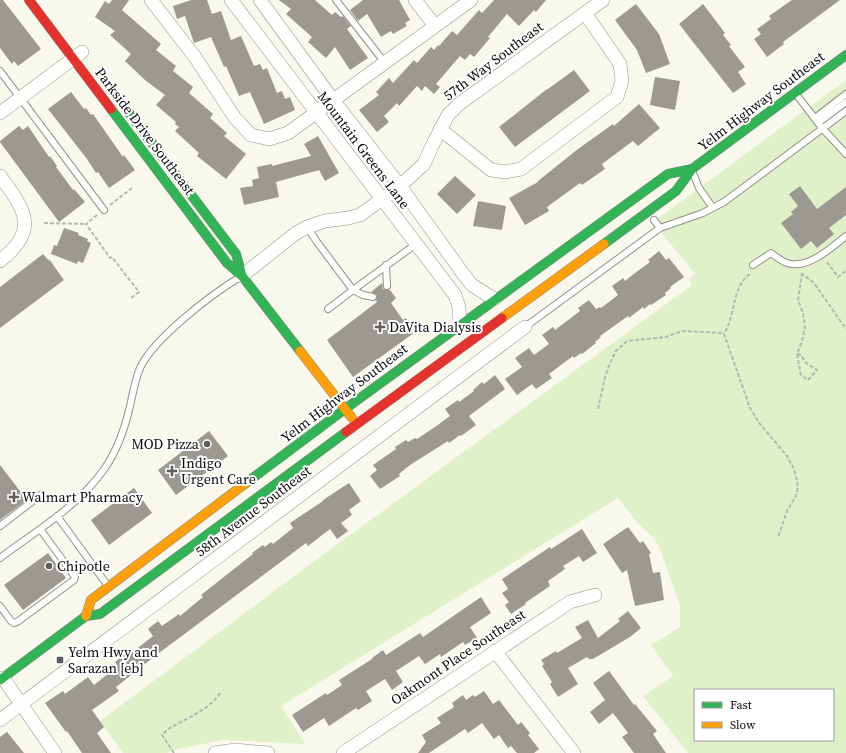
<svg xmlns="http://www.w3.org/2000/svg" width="846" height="753" viewBox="0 0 846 753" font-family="'Source Serif 4',serif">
	<rect width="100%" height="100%" fill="#f9f8ed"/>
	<!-- green -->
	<path fill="#e0f1ca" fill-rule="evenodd" d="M846,80V753H688L643,696L673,676L651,645L680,627V606L662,554L655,539L636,521L618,498L281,706L305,744L223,740L174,750L167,753H123L100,721L294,576L692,285L689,279L695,274L653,222ZM695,690H833V740H695Z"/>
	<!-- building -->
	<path fill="#9c9993" d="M0,0H3L41,49L18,66L14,61L12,64L0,48Z
		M112,0H129L122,10L161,44L156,50L176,66L173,71L193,87L189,93L213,114L210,118L227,133L224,136L246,154L226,179L197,156L199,153L175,131L179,127L175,124L176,122L156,105L165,95L145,80L125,61L131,54L110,35L115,31L95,17L105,1L109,4Z
		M191,0H207L212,14L221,11L231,40L241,36L254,66L260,64L263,70L267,68L277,93L282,91L285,99L290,97L295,110L264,124L250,92L239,96L226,66L224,67L211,37L194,43L185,16L177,19L173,6Z
		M279,0H315L332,15L335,12L341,17L343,16L351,26L347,29L368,58L350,70L335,47L326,58L308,42L312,37L286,14L291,9Z
		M363,0H399L410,20L405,23L407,26L393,34L391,31L381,37L367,14L358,21L350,10Z
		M494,0H546L536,12L534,10L519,26L507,14L488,37L490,38L474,57L470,54L465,60L460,56L436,84L440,87L434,94L425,86L422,91L417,86L399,106L397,103L384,116L389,122L377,132L359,110L379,95L376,92L389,78L393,83L414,60L417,63L431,47L434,50L438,45L439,46L452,31L457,35L479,10L482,13Z
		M792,0H840L783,42L784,44L767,57L754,39L761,34L757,29L771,19L769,16Z
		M636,4L659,34L670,64L646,73L637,50L615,20Z
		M703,4L725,33L723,35L731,45L729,46L745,67L738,72L746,84L733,93L679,24Z
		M574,70L590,91L515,147L499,127L547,89H548Z
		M655,77L680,81L675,110L650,105Z
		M71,92L84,109L86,108L91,115L93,114L123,157L124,155L135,170L109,188L98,172L96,173L87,159L48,109Z
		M639,104L660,128L638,146L633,141L602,164L605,169L582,185L580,183L547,207L549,211L525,225L509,198L538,182V181L578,149L613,124L614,126Z
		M19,126L23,130L28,126L49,157L50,156L57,166L56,167L73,190L74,189L85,202L59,222L0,142V141Z
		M318,136L339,173L325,181L319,170L276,182L279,197L244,205L240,188L253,186L252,180L259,178L257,167L272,164V166L311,156L304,144Z
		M455,176L476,195L457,214L437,194Z
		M800,186L817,209L846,187V215L829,228L834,234L817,248L811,241L801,249L781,223L793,214L791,212L798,206L789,194Z
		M478,201L506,206L502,230L473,226Z
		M64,228L79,233L78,235L88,239L87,241L91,243L83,263L78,261L77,264L51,254L54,245L57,246Z
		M659,251L666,260L669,258L684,277L670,287L671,288L665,293L666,295L651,305L650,304L644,309L643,307L629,318L628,316L600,336L601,337L595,342L596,343L582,354L581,353L574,358L573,356L549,374L552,378L536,389L532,384L517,395L505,379L522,367L515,358L529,348L534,355L549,344L542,335L553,327L555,330L580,311L578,308L589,300L596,309L600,307L601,308L618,295L612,286L623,278L625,281L635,273L650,262L648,260Z
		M43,254L49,261V259L64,280L0,328V287Z
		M382,283L383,289L387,290H390L396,298L391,303L403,320L406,318L409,323L411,321L418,330L353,377L327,340L377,302L376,300L377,295L371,292Z
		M495,375L505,389L469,416L476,425L461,436L460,435L449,443L448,441L410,465L399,474L400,476L380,489L370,476L377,470L373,465L396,449L395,447L406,440L408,442L415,438L417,439L435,427L450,416L445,409L458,400L459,402L474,391L473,390L482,382L484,384Z
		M209,431L228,456L176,495L158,470Z
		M0,465L27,500L0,520Z
		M349,483L361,501L349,510L352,515L341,523L348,531L337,539L330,529L308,546L306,543L155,656L116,687L119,691L92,710L104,727L97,733L111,753H82L67,731L66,732L45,703L63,691L65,694L88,677L94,685L118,666L115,662L132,648L134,651L153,636L148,629L158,621L162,626L179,614L180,616L203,597L201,595L253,554L252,553L263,545L265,547L271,542L273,544L293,528L290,523L323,501V500Z
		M134,488L152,513L109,545L91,520Z
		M628,527L640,543L643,541L651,553L649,554L653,573L660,572L664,600L635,606L627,570L622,573L603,544Z
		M582,529L597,553L583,562L579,556L563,566L565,569L548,581L550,586L525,603L526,604L511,614L505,605L509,602L502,593L508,589L502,579L550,547L551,549Z
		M48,553L66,578L23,610L4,585Z
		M481,597L491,613L470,627L477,638L465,645L463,642L441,657L440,654L425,664L419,656L396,671L403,682L392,690L385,679L366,691L372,701L358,710L356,708L329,726L324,718L303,732L292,715L326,693L327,695L342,685L339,680L372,659V658L383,650L386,655L420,633L423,637Z
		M628,611L641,628L630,637L593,659H589L587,657L568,668L578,684L558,697L550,684L552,682L542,666L544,664L541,660L556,651L557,653L582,638L575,627L588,620L598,638L620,621L618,619Z
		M609,671L634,705L635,704L657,731L653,734L666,753H634L622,737L628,733L613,713L599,724L590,712L605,700L593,683Z
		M484,691L493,704L499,700L518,725L521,722L530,733L528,735L539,749L534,753H517L511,746L508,748L499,735L494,739L482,723L468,733L465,729L429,753H418L426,742L422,735L441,723L437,718L454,707L452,703L463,695L466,700L473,695L475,697Z
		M7,732L24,753H0V737Z"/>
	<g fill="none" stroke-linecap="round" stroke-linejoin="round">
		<defs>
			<path id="lane" d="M336,0L385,63
				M0,71L104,210
				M796,94L822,128L846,154
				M815,118L846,94
				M818,123L846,102
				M693,173L699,188L713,208
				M654,220L660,228L703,213L724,202L846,111
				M307,227L317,242L353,290L328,309
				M386,265L387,286
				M753,265L771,253C776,257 781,261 787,263C807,270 831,248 846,236
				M373,297L363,295L353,290L416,244
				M525,327L660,228
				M57,516L108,586
				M0,526L42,494
				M0,558C36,531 79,506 105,468C118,449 125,428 130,406C133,393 135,380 140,368C154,338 212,294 240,277
				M0,606L11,621L14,623L17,622L74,580L75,577L40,529"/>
			<path id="street" d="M151,0L195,57L235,118L251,135L269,139L288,133L471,0
				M231,0L455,295L459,307L460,324
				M260,0L333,100L400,186L464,275L472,285L494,299
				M415,0L435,26
				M0,113L82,52
				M440,129L491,170L505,172L521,169L617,97L622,81L620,64L585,13
				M0,176C26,211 39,230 0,261
				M242,276L296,233L307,227L325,221L348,218L360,215L400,186L424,164L432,146L448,115L459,104L603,0
				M495,651L574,753
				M3,678L55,753
				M0,720L525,327
				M215,753L235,750L268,753
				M343,753L570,602L595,595"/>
			<path id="fast" d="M117,97L236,254L242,276
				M111,109L227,263L242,276L300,351
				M604,244L676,191L692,169L846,55
				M246,483L345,409L668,174L692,169
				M0,680L86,616L100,614L346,432"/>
			<path id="slow" d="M502,318L604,244
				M300,351L352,418
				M86,616L91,600L246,483"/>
			<path id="jam" d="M29,0L111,109
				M346,432L502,318"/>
		</defs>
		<!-- lane casing -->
		<use href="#lane" stroke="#92918c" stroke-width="8"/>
		<!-- street casing -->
		<use href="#street" stroke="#92918c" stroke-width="14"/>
		<!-- fast casing -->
		<use href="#fast" stroke="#888883" stroke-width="10"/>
		<!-- slow casing -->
		<use href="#slow" stroke="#888883" stroke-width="10"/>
		<!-- jam casing -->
		<use href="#jam" stroke="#888883" stroke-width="10"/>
		<!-- path -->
		<path stroke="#b7b7b5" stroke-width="2" stroke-dasharray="4 2" stroke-linecap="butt" d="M110,205L132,188
			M97,215L86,224L110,258L112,257L139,292L131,298
			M44,223L86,224
			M827,262L838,277L846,271
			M801,273L814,283L846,329
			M750,274C735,284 735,306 729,323C728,327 726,330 724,334L750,408L760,424L787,456L794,469L796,477L798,487L796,496L787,511L778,537
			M797,354L801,355L806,363L817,370L808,380L801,375L797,354L802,341L805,328L803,313L798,300L802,274
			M598,409L605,377L610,363L616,351L627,341L666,337L682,331L724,333
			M174,753L162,735C168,728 174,726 181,722C196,714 212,706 221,692"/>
		<!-- lane -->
		<use href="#lane" stroke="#fefefc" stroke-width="6"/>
		<!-- street -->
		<use href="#street" stroke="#fefefc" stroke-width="13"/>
		<!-- fast -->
		<use href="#fast" stroke="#30b455" stroke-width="9"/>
		<!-- slow -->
		<use href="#slow" stroke="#ff9f0a" stroke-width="9"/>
		<!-- jam -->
		<use href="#jam" stroke="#e5322d" stroke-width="9"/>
	</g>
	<!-- markers -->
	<g fill="#5e5d59" stroke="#fff" stroke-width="1.5">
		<path d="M378 321h4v4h4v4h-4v4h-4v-4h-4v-4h4z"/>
		<circle cx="207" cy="444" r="4"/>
		<path d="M170 465h4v4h4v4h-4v4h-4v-4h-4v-4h4z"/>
		<path d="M12 491h4v4h4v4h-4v4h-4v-4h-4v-4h4z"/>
		<circle cx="49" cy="566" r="4"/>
		<rect x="56" y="656" width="8" height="8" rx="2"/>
	</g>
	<g text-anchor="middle" stroke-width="4" stroke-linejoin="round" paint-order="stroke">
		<!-- street labels -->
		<g font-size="14" fill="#0a0a0a" stroke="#fff">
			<text transform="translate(493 61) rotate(-37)" y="5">57th Way Southeast</text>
			<text transform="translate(761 101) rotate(-37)" y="5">Yelm Highway Southeast</text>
			<text transform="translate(145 131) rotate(53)" y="5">Parkside Drive Southeast</text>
			<text transform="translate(364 150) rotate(53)" y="5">Mountain Greens Lane</text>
			<text transform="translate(344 393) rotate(-37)" y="5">Yelm Highway Southeast</text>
			<text transform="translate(253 511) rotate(-37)" y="5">58th Avenue Southeast</text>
			<text transform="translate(458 657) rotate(-34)" y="5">Oakmont Place Southeast</text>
		</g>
		<!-- poi labels -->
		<g font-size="14" fill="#0a0a0a" stroke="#fff" text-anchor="start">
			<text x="389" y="332">DaVita Dialysis</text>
			<text x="199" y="449" text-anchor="end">MOD Pizza</text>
			<text x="181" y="468">Indigo<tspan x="181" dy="16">Urgent Care</tspan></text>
			<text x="22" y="502">Walmart Pharmacy</text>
			<text x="57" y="571">Chipotle</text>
			<text x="68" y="657">Yelm Hwy and<tspan x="68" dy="16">Sarazan [eb]</tspan></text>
		</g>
	</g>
	<!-- legend -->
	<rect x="694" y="689" width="140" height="52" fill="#ffffff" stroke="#9d9d9d"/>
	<rect x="702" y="702" width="20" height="6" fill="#30b455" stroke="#9d9d9d"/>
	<text x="730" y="709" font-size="12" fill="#0a0a0a">Fast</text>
	<rect x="702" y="722" width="20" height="6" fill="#ff9f0a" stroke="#9d9d9d"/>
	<text x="730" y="729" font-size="12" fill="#0a0a0a">Slow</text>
</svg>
